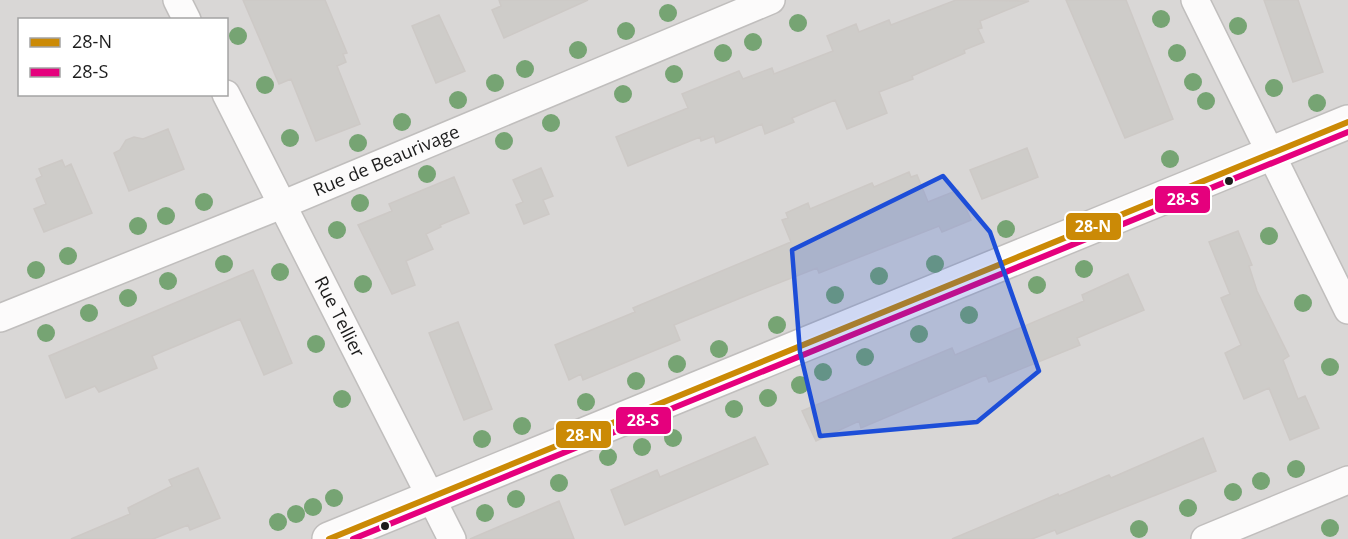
<svg xmlns="http://www.w3.org/2000/svg" width="1348" height="539" viewBox="0 0 1348 539" font-family="'Open Sans',sans-serif">
	<rect width="100%" height="100%" fill="#eae7e4"/>
	<!-- residential -->
	<path fill="#d9d7d6" fill-rule="evenodd" d="M0,0H1348V539H0ZM20,20H226V94H20Z"/>
	<!-- building -->
	<path fill="#ceccc9" stroke="#cdc9c6" stroke-width="1.5" d="M243,0H325L347,53L343,54L346,62L337,66L360,124L316,141L291,79L279,84Z
		M499,0H588L504,38L492,10L501,6Z
		M956,0L1029,1L980,21L982,28L978,29L984,42L964,50L965,53L912,76L913,79L879,92L887,113L847,129L835,100L792,118L794,122L765,134L762,124L716,143L714,136L701,141L700,137L628,166L616,137L688,108L682,94L739,71L743,79L772,68L774,74L833,51L827,36L856,24L859,32L889,20L891,25Z
		M1066,0H1126L1173,119L1125,138Z
		M1264,0H1298L1323,72L1293,82Z
		M439,15L465,71L436,83L412,26Z
		M168,129L184,169L129,191L114,153L120,150L126,140L134,137L143,139Z
		M1027,148L1038,177L982,199L970,170Z
		M62,160L65,167L71,164L92,213L44,232L34,209L46,204L36,179L42,176L39,169Z
		M541,168L553,196L543,200L549,214L524,224L516,205L523,202L513,180Z
		M909,172L911,177L917,175L928,202L958,190L971,220L942,232L939,226L819,273L817,268L748,295L674,325L680,340L583,380L581,374L569,380L555,345L635,312L633,308L791,242L782,220L788,218L786,213L808,203L810,209L872,183L874,187Z
		M454,177L469,213L440,225L441,227L426,234L433,249L406,261L415,285L392,294L358,225L392,211L389,204Z
		M1238,231L1252,265L1249,266L1257,291L1289,356L1283,360L1298,399L1305,396L1319,428L1290,440L1269,388L1244,399L1225,353L1241,345L1221,298L1230,294L1209,242Z
		M253,270L292,363L264,375L240,319L152,356L157,368L99,392L95,386L66,398L49,356Z
		M1128,274L1144,310L1077,338L1080,345L989,382L986,375L861,428L859,421L816,441L802,411L952,348L955,355L1084,301L1082,295Z
		M458,322L492,409L464,420L429,333Z
		M755,437L768,464L625,525L611,490L657,470L660,477Z
		M1203,438L1216,471L1166,491L1057,534L1055,530L1032,539H952L1058,494L1059,496L1109,475L1111,478Z
		M198,468L220,518L190,530L188,525L153,539H71L130,514L128,508L172,486L169,480Z
		M559,501L574,539H470Z"/>
	<g fill="none" stroke-linecap="round" stroke-linejoin="round">
		<defs>
			<g id="minor">
				<path d="M177,0L187,20"/>
				<path d="M1195,0L1348,310"/>
				<path id="s1" d="M226,94L452,539"/>
				<path id="s2" d="M0,318L284,204L771,0"/>
				<path d="M1205,539L1348,480"/>
			</g>
			<path id="tertiary" d="M329,539L1348,122"/>
		</defs>
		<!-- minor casing -->
		<use href="#minor" stroke="#c0bebd" stroke-width="30"/>
		<!-- tertiary casing -->
		<use href="#tertiary" stroke="#c0bebd" stroke-width="36"/>
		<!-- minor -->
		<use href="#minor" stroke="#fcfbfb" stroke-width="27"/>
		<!-- tertiary -->
		<use href="#tertiary" stroke="#fcfbfb" stroke-width="33"/>
		<defs>
			<path id="bus-1" d="M329,539L1348,122"/>
			<path id="bus-2" d="M353,539L1348,132"/>
		</defs>
		<!-- bus-1 casing -->
		<use href="#bus-1" stroke="#fff" stroke-width="10"/>
		<!-- bus-2 casing -->
		<use href="#bus-2" stroke="#fff" stroke-width="10"/>
		<!-- bus-1 -->
		<use href="#bus-1" stroke="#cb8a06" stroke-width="6"/>
		<!-- bus-2 -->
		<use href="#bus-2" stroke="#e5007d" stroke-width="6"/>
	</g>
	<!-- trees -->
	<g fill="#76a473">
		<circle cx="668" cy="13" r="9"/>
		<circle cx="1161" cy="19" r="9"/>
		<circle cx="798" cy="23" r="9"/>
		<circle cx="1238" cy="26" r="9"/>
		<circle cx="626" cy="31" r="9"/>
		<circle cx="238" cy="36" r="9"/>
		<circle cx="753" cy="42" r="9"/>
		<circle cx="578" cy="50" r="9"/>
		<circle cx="723" cy="53" r="9"/>
		<circle cx="1177" cy="53" r="9"/>
		<circle cx="525" cy="69" r="9"/>
		<circle cx="674" cy="74" r="9"/>
		<circle cx="1193" cy="82" r="9"/>
		<circle cx="495" cy="83" r="9"/>
		<circle cx="265" cy="85" r="9"/>
		<circle cx="1274" cy="88" r="9"/>
		<circle cx="623" cy="94" r="9"/>
		<circle cx="458" cy="100" r="9"/>
		<circle cx="1206" cy="101" r="9"/>
		<circle cx="1317" cy="103" r="9"/>
		<circle cx="402" cy="122" r="9"/>
		<circle cx="551" cy="123" r="9"/>
		<circle cx="290" cy="138" r="9"/>
		<circle cx="504" cy="141" r="9"/>
		<circle cx="358" cy="143" r="9"/>
		<circle cx="1170" cy="159" r="9"/>
		<circle cx="427" cy="174" r="9"/>
		<circle cx="204" cy="202" r="9"/>
		<circle cx="360" cy="203" r="9"/>
		<circle cx="166" cy="216" r="9"/>
		<circle cx="138" cy="226" r="9"/>
		<circle cx="1006" cy="229" r="9"/>
		<circle cx="337" cy="230" r="9"/>
		<circle cx="1269" cy="236" r="9"/>
		<circle cx="68" cy="256" r="9"/>
		<circle cx="224" cy="264" r="9"/>
		<circle cx="935" cy="264" r="9"/>
		<circle cx="1084" cy="269" r="9"/>
		<circle cx="36" cy="270" r="9"/>
		<circle cx="280" cy="272" r="9"/>
		<circle cx="879" cy="276" r="9"/>
		<circle cx="168" cy="281" r="9"/>
		<circle cx="363" cy="284" r="9"/>
		<circle cx="1037" cy="285" r="9"/>
		<circle cx="835" cy="295" r="9"/>
		<circle cx="128" cy="298" r="9"/>
		<circle cx="1303" cy="303" r="9"/>
		<circle cx="89" cy="313" r="9"/>
		<circle cx="969" cy="315" r="9"/>
		<circle cx="777" cy="325" r="9"/>
		<circle cx="46" cy="333" r="9"/>
		<circle cx="919" cy="334" r="9"/>
		<circle cx="316" cy="344" r="9"/>
		<circle cx="719" cy="349" r="9"/>
		<circle cx="865" cy="357" r="9"/>
		<circle cx="677" cy="364" r="9"/>
		<circle cx="1330" cy="367" r="9"/>
		<circle cx="823" cy="372" r="9"/>
		<circle cx="636" cy="381" r="9"/>
		<circle cx="800" cy="385" r="9"/>
		<circle cx="768" cy="398" r="9"/>
		<circle cx="342" cy="399" r="9"/>
		<circle cx="586" cy="402" r="9"/>
		<circle cx="734" cy="409" r="9"/>
		<circle cx="522" cy="426" r="9"/>
		<circle cx="673" cy="438" r="9"/>
		<circle cx="482" cy="439" r="9"/>
		<circle cx="642" cy="447" r="9"/>
		<circle cx="608" cy="457" r="9"/>
		<circle cx="1296" cy="469" r="9"/>
		<circle cx="1261" cy="481" r="9"/>
		<circle cx="559" cy="483" r="9"/>
		<circle cx="1233" cy="492" r="9"/>
		<circle cx="334" cy="498" r="9"/>
		<circle cx="516" cy="499" r="9"/>
		<circle cx="313" cy="507" r="9"/>
		<circle cx="1188" cy="508" r="9"/>
		<circle cx="485" cy="513" r="9"/>
		<circle cx="296" cy="514" r="9"/>
		<circle cx="278" cy="522" r="9"/>
		<circle cx="1330" cy="528" r="9"/>
		<circle cx="1139" cy="529" r="9"/>
	</g>
	<!-- marked area -->
	<path fill="#1d4ed8" fill-opacity="0.2" stroke="#1d4ed8" stroke-width="4.5" stroke-linejoin="round" d="M943,176L990,232L1039,371L977,422L820,436L800,352L792,250Z"/>
	<!-- markers -->
	<g fill="#1c1c1c" stroke="#fff" stroke-width="2">
		<circle cx="1229" cy="181" r="5"/>
		<circle cx="385" cy="526" r="5"/>
	</g>
	<g text-anchor="middle" stroke-width="6" stroke-linejoin="round" paint-order="stroke">
		<!-- street labels -->
		<g font-size="18" fill="#1c1c1c" stroke="#fff">
			<text dy="6" stroke="none"><textPath href="#s2" startOffset="417">Rue de Beaurivage</textPath></text>
			<text dy="6" stroke="none"><textPath href="#s1" startOffset="250">Rue Tellier</textPath></text>
		</g>
	</g>
	<g stroke="#fff" stroke-width="2">
		<rect x="1154" y="185" width="57" height="29" rx="6" fill="#e5007d"/>
		<rect x="1065" y="212" width="57" height="29" rx="6" fill="#cb8a06"/>
		<rect x="615" y="406" width="57" height="29" rx="6" fill="#e5007d"/>
		<rect x="555" y="420" width="57" height="29" rx="6" fill="#cb8a06"/>
	</g>
	<g font-size="16" text-anchor="middle" font-weight="bold" fill="#fff">
		<text x="1183" y="205">28-S</text>
		<text x="1093" y="232">28-N</text>
		<text x="643" y="426">28-S</text>
		<text x="584" y="441">28-N</text>
	</g>
	<!-- legend -->
	<rect x="18" y="18" width="210" height="78" fill="#ffffff" stroke="#a4a4a4" stroke-width="1.5"/>
	<rect x="30" y="38" width="30" height="9" fill="#cb8a06" stroke="#a4a4a4" stroke-width="1.5"/>
	<text x="72" y="48" font-size="18" fill="#1c1c1c">28-N</text>
	<rect x="30" y="68" width="30" height="9" fill="#e5007d" stroke="#a4a4a4" stroke-width="1.5"/>
	<text x="72" y="78" font-size="18" fill="#1c1c1c">28-S</text>
</svg>
